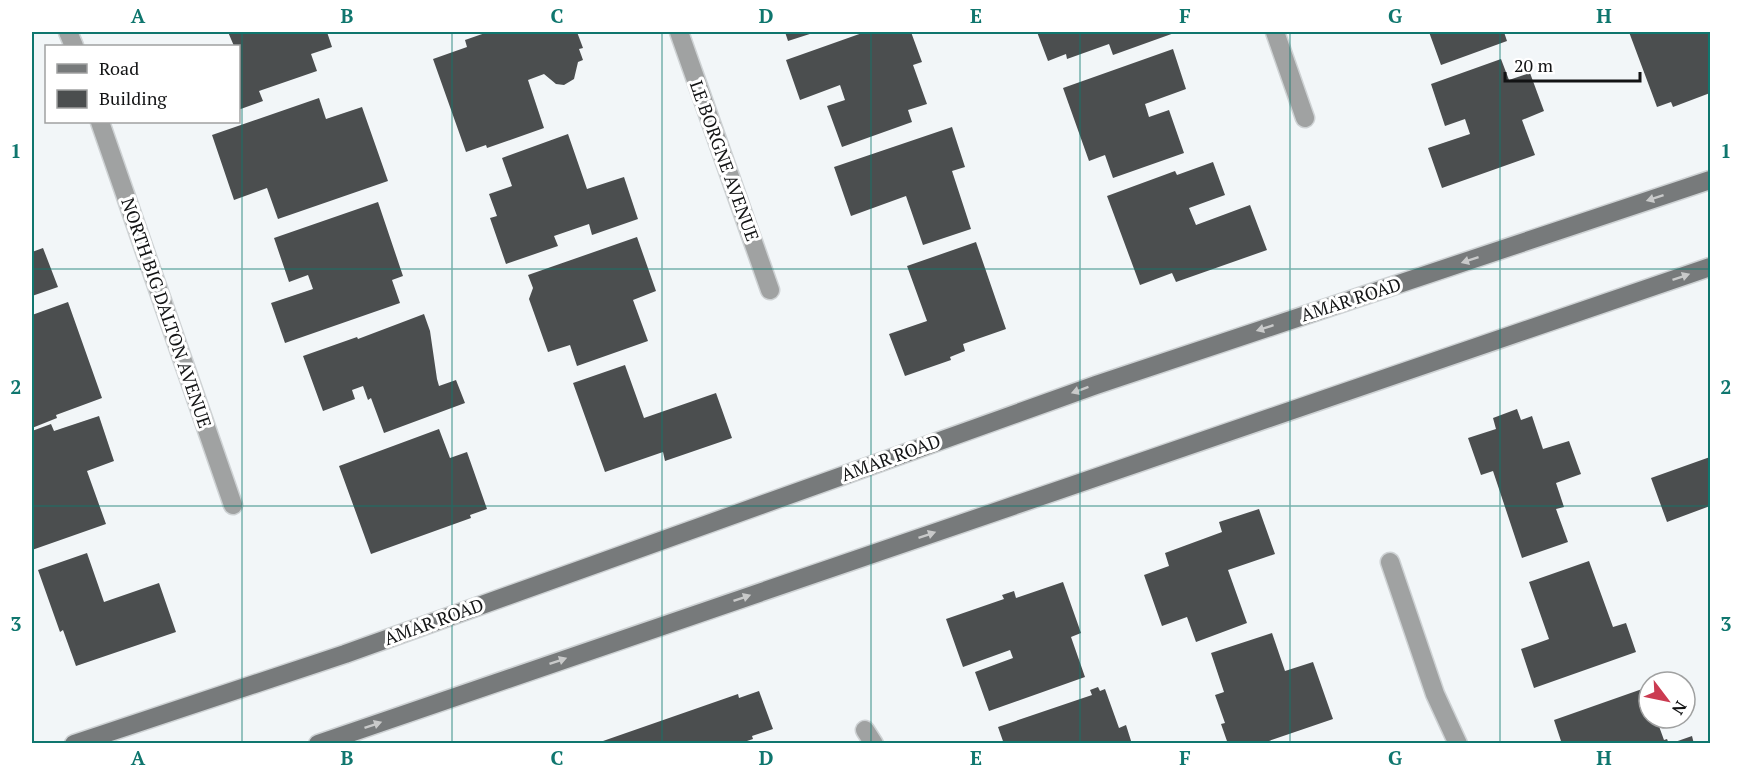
<svg xmlns="http://www.w3.org/2000/svg" width="1742" height="775" viewBox="0 0 1742 775" font-family="'PT Serif',serif">
	<rect width="100%" height="100%" fill="#f2f6f8"/>
	<!-- building -->
	<path fill="#4b4e4f" d="M228,32H327L332,47L311,54L317,71L259,91L263,101L238,110V46H234Z
		M488,32H577L583,48L579,49L583,60L578,62L574,79L564,85L556,84L544,74L528,80L544,128L487,148L486,145L466,152L433,59L467,47L465,40Z
		M785,32H816L788,41Z
		M865,32H911L922,62L913,65L927,104L908,110L912,122L842,147L827,106L845,100L840,85L800,100L786,60Z
		M1037,32H1177L1113,55L1109,44L1067,59L1066,54L1048,61Z
		M1429,32H1504L1507,41L1441,65Z
		M1629,32H1710V93L1673,107L1671,102L1657,107Z
		M1173,49L1186,89L1145,104L1149,117L1169,110L1184,153L1113,178L1105,155L1089,161L1063,88Z
		M1501,59L1509,80L1530,73L1544,111L1522,120L1535,155L1442,188L1428,148L1470,134L1465,119L1445,126L1431,84Z
		M319,98L326,119L362,107L388,181L278,219L267,188L234,200L212,135Z
		M952,127L965,167L952,171L971,229L923,245L906,196L851,216L834,167Z
		M568,134L587,189L624,177L638,219L592,235L589,224L554,236L558,246L506,264L490,218L497,216L489,194L512,186L502,158Z
		M1213,162L1225,195L1189,208L1196,225L1250,205L1267,250L1176,282L1172,273L1140,285L1107,196L1175,171L1177,175Z
		M378,202L403,276L392,280L400,303L285,343L271,303L313,289L308,275L289,282L274,238Z
		M637,237L656,291L633,300L648,341L577,366L570,345L548,352L529,299L533,288L528,275Z
		M976,242L1006,329L963,344L965,351L950,357L951,360L905,376L889,334L927,321L907,266Z
		M43,248L58,287L32,296V252Z
		M68,302L102,398L56,415L57,418L32,428V315Z
		M424,314L430,331L437,379L439,386L456,380L465,403L384,433L371,398L368,400L363,386L352,390L355,399L323,411L303,356L357,337L358,339Z
		M625,365L644,418L716,393L732,438L665,461L663,452L605,472L573,383Z
		M1517,409L1521,420L1532,416L1543,449L1569,441L1581,474L1556,483L1564,507L1556,509L1568,542L1522,558L1493,471L1481,475L1468,438L1496,429L1493,418Z
		M99,416L114,461L87,471L106,524L32,550V431L51,424L54,431Z
		M439,429L450,458L467,452L487,509L470,515L471,518L371,554L339,466Z
		M1710,457V506L1667,522L1651,478Z
		M1259,509L1275,554L1228,570L1247,623L1196,642L1187,617L1162,626L1144,575L1169,566L1165,553L1222,532L1219,522Z
		M87,553L104,602L159,583L176,632L76,666L63,630L60,632L38,570Z
		M1589,561L1613,627L1626,623L1636,652L1534,688L1521,649L1549,639L1529,582Z
		M1063,582L1081,633L1071,637L1085,677L989,711L975,672L1013,658L1010,650L963,667L946,619L1004,599L1002,595L1014,591L1016,598Z
		M1272,633L1285,671L1313,662L1333,719L1260,744H1228L1221,724L1225,723L1215,695L1224,692L1211,653Z
		M1098,687L1100,691L1105,689L1119,728L1126,725L1132,744H1004L998,727L1092,695L1090,690Z
		M1645,688L1649,699V718H1656L1664,740L1667,739L1669,744H1562L1554,720Z
		M759,691L773,729L752,736L753,739L738,744H604L603,741L738,694L739,698Z
		M1692,736L1694,744H1672V743Z"/>
	<g fill="none" stroke-linecap="round" stroke-linejoin="round">
		<defs>
			<path id="street" d="M68,32L74,46
				M679,32L770,290
				M1275,32L1305,118
				M100,122L233,505
				M1390,562L1435,694L1458,744
				M865,730L874,744"/>
			<path id="secondary" d="M74,744L345,654L1096,385L1710,180
				M318,744L1710,267"/>
		</defs>
		<!-- street casing -->
		<use href="#street" stroke="#ced2d4" stroke-width="21"/>
		<!-- secondary casing -->
		<use href="#secondary" stroke="#ced2d4" stroke-width="21"/>
		<!-- street -->
		<use href="#street" stroke="#a0a2a2" stroke-width="18"/>
		<!-- secondary -->
		<use href="#secondary" stroke="#777a7b" stroke-width="18"/>
	</g>
	<!-- one-way arrows -->
	<defs><path id="oneway-solid" d="M-6-.8H1V-3.2L6.5 0L1 3.2V.8H-6Z" transform="scale(1.5)"/></defs>
	<g fill="#c9caca">
		<use href="#oneway-solid" transform="translate(1655 198) rotate(162)"/>
		<use href="#oneway-solid" transform="translate(1470 260) rotate(162)"/>
		<use href="#oneway-solid" transform="translate(1681 277) rotate(-19)"/>
		<use href="#oneway-solid" transform="translate(1265 328) rotate(162)"/>
		<use href="#oneway-solid" transform="translate(1080 390) rotate(160)"/>
		<use href="#oneway-solid" transform="translate(927 535) rotate(-19)"/>
		<use href="#oneway-solid" transform="translate(742 598) rotate(-19)"/>
		<use href="#oneway-solid" transform="translate(558 661) rotate(-19)"/>
		<use href="#oneway-solid" transform="translate(373 725) rotate(-19)"/>
	</g>
	<!-- grid -->
	<path fill="none" stroke="#0f766e" stroke-width="1.5" stroke-opacity="0.55" d="M242,32V744M452,32V744M662,32V744M871,32V744M1080,32V744M1290,32V744M1500,32V744M32,269H1710M32,506H1710"/>
	<g text-anchor="middle" stroke-width="6" stroke-linejoin="round" paint-order="stroke">
		<!-- street labels -->
		<g font-size="18" fill="#121314" stroke="#fff">
			<text transform="translate(724 161) rotate(70)" y="6">LE BORGNE AVENUE</text>
			<text transform="translate(1351 300) rotate(-18)" y="6">AMAR ROAD</text>
			<text transform="translate(166 313) rotate(71)" y="6">NORTH BIG DALTON AVENUE</text>
			<text transform="translate(891 458) rotate(-20)" y="6">AMAR ROAD</text>
			<text transform="translate(434 622) rotate(-20)" y="6">AMAR ROAD</text>
		</g>
	</g>
	<!-- border -->
	<rect width="1742" height="775" fill="none" stroke="#ffffff" stroke-width="66"/>
	<!-- legend -->
	<rect x="45" y="45" width="195" height="78" fill="#ffffff" stroke="#a0a1a1" stroke-width="1.5"/>
	<rect x="57" y="64" width="30" height="9" fill="#777a7b" stroke="#a0a1a1" stroke-width="1.5"/>
	<text x="99" y="75" font-size="18" fill="#121314">Road</text>
	<rect x="57" y="90" width="30" height="18" fill="#4b4e4f" stroke="#a0a1a1" stroke-width="1.5"/>
	<text x="99" y="105" font-size="18" fill="#121314">Building</text>
	<!-- north arrow -->
	<g transform="translate(1667 700) rotate(122)"><circle r="28" fill="#ffffff" stroke="#a0a1a1" stroke-width="1.5"/>
	<path d="M0-4.5L10 22L0 15L-10 22Z" fill="#cb3b51"/>
	<text y="-9" font-size="16" font-weight="bold" text-anchor="middle" fill="#121314">N</text>
	</g>
	<!-- scale -->
	<path d="M1505 72v9h135v-9" fill="none" stroke="#121314" stroke-width="3"/>
	<text x="1514" y="72" font-size="18" fill="#121314" stroke="#ffffff" stroke-width="4.5" paint-order="stroke">20 m</text>
	<rect x="33" y="33" width="1676" height="709" fill="none" stroke="#0f766e" stroke-width="2"/>
	<g font-size="20" text-anchor="middle" font-weight="bold" fill="#0f766e">
		<text x="138" y="23">A</text>
		<text x="347" y="23">B</text>
		<text x="557" y="23">C</text>
		<text x="766" y="23">D</text>
		<text x="976" y="23">E</text>
		<text x="1185" y="23">F</text>
		<text x="1395" y="23">G</text>
		<text x="1604" y="23">H</text>
		<text x="16" y="158">1</text>
		<text x="1726" y="158">1</text>
		<text x="16" y="394">2</text>
		<text x="1726" y="394">2</text>
		<text x="16" y="631">3</text>
		<text x="1726" y="631">3</text>
		<text x="138" y="765">A</text>
		<text x="347" y="765">B</text>
		<text x="557" y="765">C</text>
		<text x="766" y="765">D</text>
		<text x="976" y="765">E</text>
		<text x="1185" y="765">F</text>
		<text x="1395" y="765">G</text>
		<text x="1604" y="765">H</text>
	</g>
</svg>
